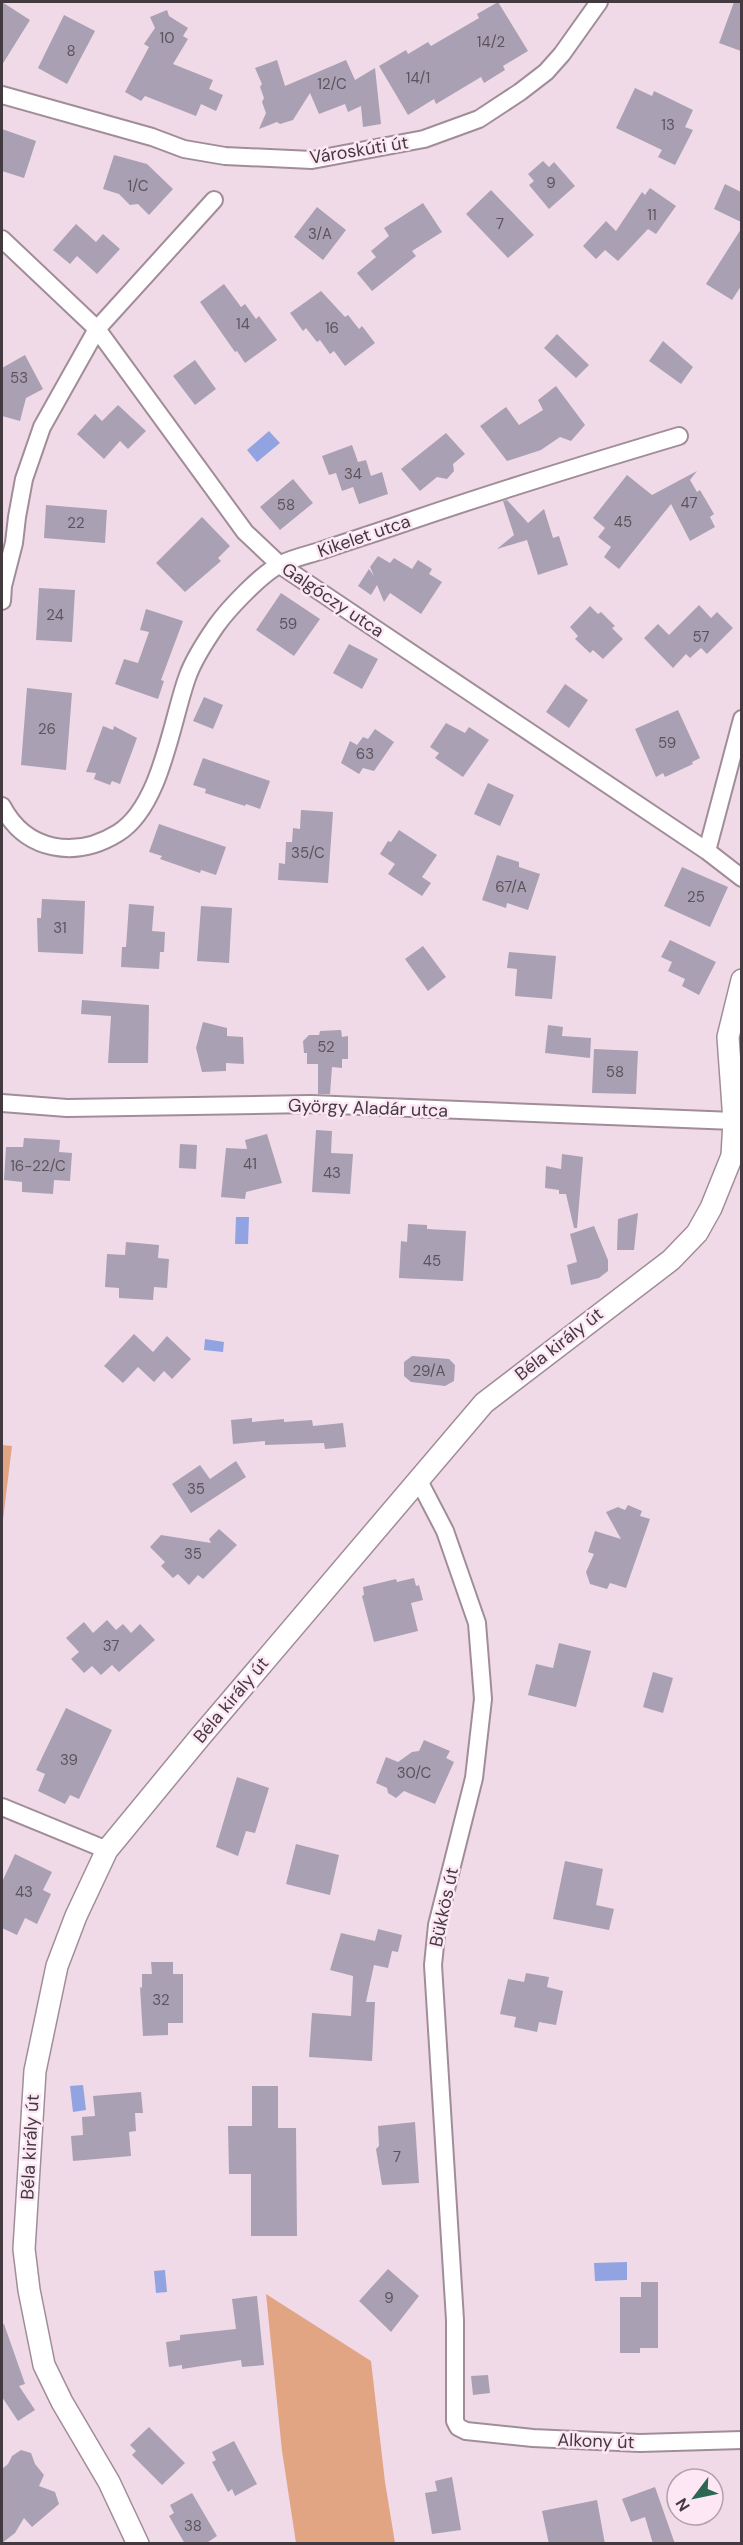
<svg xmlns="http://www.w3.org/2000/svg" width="743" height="2545" viewBox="0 0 743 2545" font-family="'DM Sans',sans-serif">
	<rect width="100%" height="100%" fill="#f0dae7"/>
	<!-- green -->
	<path fill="#e2a584" d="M2,1445L12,1446L2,1528Z
		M266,2294L371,2361L385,2482L395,2543H296L282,2451Z"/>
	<!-- water -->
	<path fill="#91a3e0" d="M269,431L280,443L257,462L247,450Z
		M236,1217H249L248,1244H235Z
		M205,1339L224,1342L223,1352L204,1350Z
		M83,2085L86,2110L73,2112L70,2086Z
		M627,2262V2280L595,2281L594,2263Z
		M165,2270L167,2292L156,2293L154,2271Z"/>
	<!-- building -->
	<path fill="#a9a0b3" d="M2,2L30,20L2,65Z
		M498,2L528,51L503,66L505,70L484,83L481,77L436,104L434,99L408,115L379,66L406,50L408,54L428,42L431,46L479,18L477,14Z
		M734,2H741V51L719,43Z
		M167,10L169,16L188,28L183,36L188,39L173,64L213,80L209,89L223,95L216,111L201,104L196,116L145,96L141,101L125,92L149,47L144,44L155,28L150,17Z
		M64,15L95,31L67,84L38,68Z
		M277,60L285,86L346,60L355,80L375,68L381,124L363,127L361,106L348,112L345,104L319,114L310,93L293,120L280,124L277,122L259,129L266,113L262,102L264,98L260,87L262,84L255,68Z
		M635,88L652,96L654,91L693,110L685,127L693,130L675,165L658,157L662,150L616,128Z
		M2,129L36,141L24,178L2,171Z
		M114,155L147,164L173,189L149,215L138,204L130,205L119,194L103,189Z
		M543,161L549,167L554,162L575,186L549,209L529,185L534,181L528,174Z
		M725,184L741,192V222L714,209Z
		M650,188L676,206L656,234L648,229L618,261L605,250L596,259L583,246L606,221L616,231L642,192L645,195Z
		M491,190L534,235L508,258L466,214Z
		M423,203L442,232L412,251L416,256L372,291L357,273L376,257L371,251L389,236L384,228Z
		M317,207L346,230L323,260L294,237Z
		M76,224L96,242L103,234L120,249L97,274L77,256L70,264L53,250Z
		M741,229V286L732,300L706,284Z
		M224,284L241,307L245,304L256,319L259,316L277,340L245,363L237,351L235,352L200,302Z
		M321,291L345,317L348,315L359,329L362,326L375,343L345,366L334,351L330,354L320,340L317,342L306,328L303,331L290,313Z
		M557,334L589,365L576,378L544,348Z
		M663,341L693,367L681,384L649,361Z
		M25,355L43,389L26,398L20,421L2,416V368Z
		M195,360L216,389L195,405L173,376Z
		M556,386L585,425L571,441L560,437L541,450L507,461L480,426L506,407L519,425L543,410L538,400Z
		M118,405L146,431L128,449L120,441L104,459L77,434L95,414L102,421Z
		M446,433L465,454L453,464L454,471L447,479L437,477L420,491L401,469Z
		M352,445L358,462L366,460L371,476L382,472L388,494L359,504L353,487L342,491L336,473L329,475L322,456Z
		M697,471L690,480L697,492L700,490L714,514L710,517L715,527L690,541L671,504L619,569L604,557L611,547L598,537L605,528L593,518L627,475L652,495Z
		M293,479L313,503L280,530L260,507Z
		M507,500L528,523L544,509L553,538L559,536L568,565L538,575L527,540L497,549L514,535L503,501Z
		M46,505L107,510L105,543L44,538Z
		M202,517L230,546L218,558L221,561L185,592L156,563Z
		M378,556L390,563L394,558L412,569L418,560L432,569L429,574L442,582L421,614L390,593L384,602L377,585L371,595L358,586L369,569L374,576L370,567Z
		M39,588L75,590L72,642L36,640Z
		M281,593L320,619L294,656L256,630Z
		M699,605L711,618L717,612L733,628L707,654L701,648L690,658L686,654L673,668L644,638L658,624L669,635Z
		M590,606L598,614L601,612L615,626L612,628L623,639L603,659L593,650L590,653L575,639L578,636L570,627Z
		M146,609L183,621L161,680L164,681L158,699L115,684L124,659L138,663L149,632L140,630Z
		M349,644L378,659L362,689L333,673Z
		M565,684L588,700L569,728L546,712Z
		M27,688L72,693L66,770L21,765Z
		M204,697L223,705L213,729L193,721Z
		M678,710L700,758L692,762L693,764L665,777L663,773L656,777L635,729Z
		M446,723L465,733L469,727L489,740L463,777L435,758L439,753L430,747Z
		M103,726L113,730L114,726L137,738L120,784L112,781L110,785L94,779L96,773L86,772Z
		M375,729L394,742L374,771L363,768L359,774L341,763L350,741L357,745L363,737L368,739Z
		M203,758L270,781L260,809L246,804L245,806L205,793L206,789L193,785Z
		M488,783L514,795L500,826L474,814Z
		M301,810L333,812L328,883L278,880L279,863L285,864L286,842H292L293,828L300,829Z
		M159,824L226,847L216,875L201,870L200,873L160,859L162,856L149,852Z
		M399,830L437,855L422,877L431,883L422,896L388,874L395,864L380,854L388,841L391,842Z
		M497,855L519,862V867L540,874L528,910L507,903L506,908L482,900Z
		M682,867L728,887L710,927L664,906Z
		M42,899L85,901L83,954L38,952L37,918H41Z
		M129,904L154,906L152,931L165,932L164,952H160L159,969L121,967L122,947H126Z
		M201,906L232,908L229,963L197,961Z
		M670,940L716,962L699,995L682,986L685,979L668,971L672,962L661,957Z
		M423,946L446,977L428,991L405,959Z
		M509,952L556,956L552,999L515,996L517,969L507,968Z
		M82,1000L149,1005L148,1063H108L111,1016L81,1014Z
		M203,1022L227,1028V1036L243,1037L244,1064L226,1063V1071L202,1072L196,1048Z
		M548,1025L563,1027L562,1036L591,1038L590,1058L545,1053Z
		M341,1030L342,1037L348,1036V1059H342V1068L332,1067L330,1094H318V1064H307V1053H304L303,1041L309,1035H319L320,1031Z
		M594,1049L638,1051L636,1094L592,1093Z
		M316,1130L332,1131L331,1153L353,1154L350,1194L312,1192Z
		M267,1134L282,1183L246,1192L245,1199L221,1197L226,1148L247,1149L245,1140Z
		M24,1138L60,1140L59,1152L72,1153L70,1181L54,1180L53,1194L22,1192V1182L4,1180L6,1147H23Z
		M180,1144L197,1145L196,1169L179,1168Z
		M562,1154L583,1157L577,1228H574L566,1194H559V1190L545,1188L546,1166L561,1169Z
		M638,1213L634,1250H617L618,1219Z
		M408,1224L427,1225V1229L466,1231L463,1281L399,1278L401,1241L407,1242Z
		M594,1226L608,1260V1271L599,1278L571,1285L567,1265L577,1262L570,1234Z
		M126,1242L159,1245L158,1258L169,1259L167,1288L154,1287L153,1300L119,1298V1288L105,1287L107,1254L125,1255Z
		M134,1334L153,1352L167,1336L191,1359L172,1379L164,1371L154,1382L138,1367L123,1383L104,1366Z
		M412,1356L449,1359L455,1365L454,1381L445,1386L411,1382L404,1376V1362Z
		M252,1418V1422L284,1419V1422L312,1420L313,1426L343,1423L346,1447L325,1449L324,1443L265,1445V1441L233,1444L231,1420Z
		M236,1461L246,1477L191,1513L172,1484L200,1465L210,1479Z
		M628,1505L642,1511L640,1516L650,1519L626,1588L610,1583L607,1589L590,1584L586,1572L594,1554L588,1552L595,1531L621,1539L606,1512L618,1507L625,1510Z
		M219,1529L237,1545L203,1579L198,1575L189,1585L178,1574L173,1578L161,1566L165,1562L150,1547L161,1535L211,1543L209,1539Z
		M414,1578L416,1586L419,1585L423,1600L411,1603L418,1631L374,1642L362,1596L364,1595L363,1587L396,1579L397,1582Z
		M107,1620L116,1630L123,1624L131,1633L140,1624L155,1640L119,1672L112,1665L101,1675L92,1666L84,1673L71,1659L79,1652L66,1638L84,1622L93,1633Z
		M559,1643L591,1651L576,1707L528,1695L536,1664L553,1668Z
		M653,1672L673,1678L663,1713L643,1707Z
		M66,1708L112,1730L79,1799L70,1795L65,1804L38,1791L45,1774L36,1770Z
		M424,1740L450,1751L446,1758L454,1762L435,1804L404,1791L396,1798L388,1793L387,1788L376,1783L386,1757L398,1762L412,1752L419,1751Z
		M237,1777L269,1788L255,1833L246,1831L238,1856L216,1847Z
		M296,1844L339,1855L330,1895L286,1884Z
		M15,1854L52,1872L43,1890L51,1894L37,1924L25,1918L17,1935L2,1928V1882Z
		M565,1861L603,1869L596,1905L614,1909L609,1930L553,1919Z
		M378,1929L402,1935L398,1952L392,1951L388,1968L374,1965L366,2002H375L372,2061L309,2057L312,2013L351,2016L353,1976L330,1970L341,1933L375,1941Z
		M151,1962H173V1974H183V2023H168V2035L143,2036L140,1987L142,1988V1974H152Z
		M526,1973L549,1977L547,1987L563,1991L556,2025L539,2022L537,2032L514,2027L516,2017L500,2014L508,1979L524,1982Z
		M252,2086H278V2128H296L297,2236H251V2174H229L228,2126H252Z
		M141,2092L143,2113H135L136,2131L129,2132L131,2156L73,2161L71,2136L83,2135L82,2117L95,2116L93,2096Z
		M415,2122L419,2183L382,2185L376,2149L379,2146L378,2126Z
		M388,2269L419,2296L391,2332L359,2301Z
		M641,2282H658V2348H640V2353H620V2297H641Z
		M257,2296L264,2365L242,2367L241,2360L182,2369V2365L169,2367L166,2342L180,2340V2335L236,2329L232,2299Z
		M4,2324L25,2384L19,2386L35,2410L18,2421L2,2397V2325Z
		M488,2375L490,2393L473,2395L471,2376Z
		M149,2427L185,2463L162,2485L132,2455L136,2451L130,2445Z
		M234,2441L257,2484L235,2496L232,2489L228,2492L212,2462L216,2460L212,2452Z
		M21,2450L31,2453L35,2464L44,2475L39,2486L55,2492L59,2504L32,2527L24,2518L15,2533L2,2543V2469L8,2464L12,2456Z
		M452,2477L461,2530L432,2534L425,2493L437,2491L435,2481Z
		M655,2487L675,2544H653L645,2517L631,2522L622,2499Z
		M192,2493L217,2536L205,2544H185L169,2516L174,2513L170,2505Z
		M597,2500L605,2544H549L542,2511Z"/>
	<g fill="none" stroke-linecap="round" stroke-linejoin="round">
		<defs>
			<path id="minor" d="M2,95L152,137L184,149L225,156L312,160L424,139L479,119L520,92L546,72L562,54L599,2
				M2,239L97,329L245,532L280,565L707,851L742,878
				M2,601L3,586L14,543L17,517L24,479L42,427L97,329L214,200
				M2,806C26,852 76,859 118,833C161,806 171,723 187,678C193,660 205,642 216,626C228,609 262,573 281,564C293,558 307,555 320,551C346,542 372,534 398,525C491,493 585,464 679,436
				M707,851L742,719
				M2,1103L67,1108L311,1104L734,1121
				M418,1479L445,1531L477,1623L483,1699L474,1778L437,1925L433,1965L455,2320V2421L458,2427L466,2431L533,2438L640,2443L742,2440
				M2,1807L107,1850"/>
			<path id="tertiary" d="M138,2544L109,2482L62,2402L44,2365L29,2290L24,2249L35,2071L57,1966L76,1916L107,1850L200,1737L484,1403L671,1260L697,1233L711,1208L732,1156L734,1121L728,1037L742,980"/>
		</defs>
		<!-- minor casing -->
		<use href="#minor" stroke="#a18d99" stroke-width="20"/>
		<!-- tertiary casing -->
		<use href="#tertiary" stroke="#a18d99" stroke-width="24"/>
		<!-- minor -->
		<use href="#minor" stroke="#fff" stroke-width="16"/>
		<!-- tertiary -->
		<use href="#tertiary" stroke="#fff" stroke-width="21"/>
	</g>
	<g text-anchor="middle" stroke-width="5" stroke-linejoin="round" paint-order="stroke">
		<!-- number labels -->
		<g font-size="15" fill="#5c545c">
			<text x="167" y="43">10</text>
			<text x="491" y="47">14/2</text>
			<text x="71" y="56">8</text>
			<text x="418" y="83">14/1</text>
			<text x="332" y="89">12/C</text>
			<text x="668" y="130">13</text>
			<text x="551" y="188">9</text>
			<text x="138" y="191">1/C</text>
			<text x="652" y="220">11</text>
			<text x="500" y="229">7</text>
			<text x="320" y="239">3/A</text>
			<text x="243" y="329">14</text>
			<text x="332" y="333">16</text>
			<text x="19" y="383">53</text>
			<text x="353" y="479">34</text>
			<text x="689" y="508">47</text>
			<text x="286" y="510">58</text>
			<text x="623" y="527">45</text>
			<text x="76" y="528">22</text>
			<text x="55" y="620">24</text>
			<text x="288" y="629">59</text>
			<text x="701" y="642">57</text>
			<text x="47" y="734">26</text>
			<text x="667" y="748">59</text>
			<text x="365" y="759">63</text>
			<text x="308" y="858">35/C</text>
			<text x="511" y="892">67/A</text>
			<text x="696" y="902">25</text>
			<text x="60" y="933">31</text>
			<text x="326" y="1052">52</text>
			<text x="615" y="1077">58</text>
			<text x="250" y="1169">41</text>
			<text x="38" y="1171">16-22/C</text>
			<text x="332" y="1178">43</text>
			<text x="432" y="1266">45</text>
			<text x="429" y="1376">29/A</text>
			<text x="196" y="1494">35</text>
			<text x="193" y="1559">35</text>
			<text x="111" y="1651">37</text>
			<text x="69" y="1765">39</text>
			<text x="414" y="1778">30/C</text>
			<text x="24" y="1897">43</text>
			<text x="161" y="2005">32</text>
			<text x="397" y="2162">7</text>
			<text x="389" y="2303">9</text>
			<text x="193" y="2531">38</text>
		</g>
		<!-- street labels -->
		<g font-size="18" fill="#423a3f" stroke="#fde7f5">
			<text transform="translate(359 150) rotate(-9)" y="6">Városkúti út</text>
			<text transform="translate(364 536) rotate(-19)" y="6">Kikelet utca</text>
			<text transform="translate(333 600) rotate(34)" y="6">Galgóczy utca</text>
			<text transform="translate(368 1108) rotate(2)" y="6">György Aladár utca</text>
			<text transform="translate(559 1344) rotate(-38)" y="6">Béla király út</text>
			<text transform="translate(231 1700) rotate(-50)" y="6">Béla király út</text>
			<text transform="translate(444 1907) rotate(-78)" y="6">Bükkös út</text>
			<text transform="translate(30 2147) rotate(-87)" y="6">Béla király út</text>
			<text transform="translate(596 2441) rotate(2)" y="6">Alkony út</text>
		</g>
	</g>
	<!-- border -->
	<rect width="743" height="2545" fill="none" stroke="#423a3f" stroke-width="6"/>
	<!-- north arrow -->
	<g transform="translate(695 2497) rotate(238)"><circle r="28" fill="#fde7f5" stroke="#b2a2ac" stroke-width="1.5"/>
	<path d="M0-4.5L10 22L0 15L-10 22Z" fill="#2b6752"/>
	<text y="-9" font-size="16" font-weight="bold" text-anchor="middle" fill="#423a3f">N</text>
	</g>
</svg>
